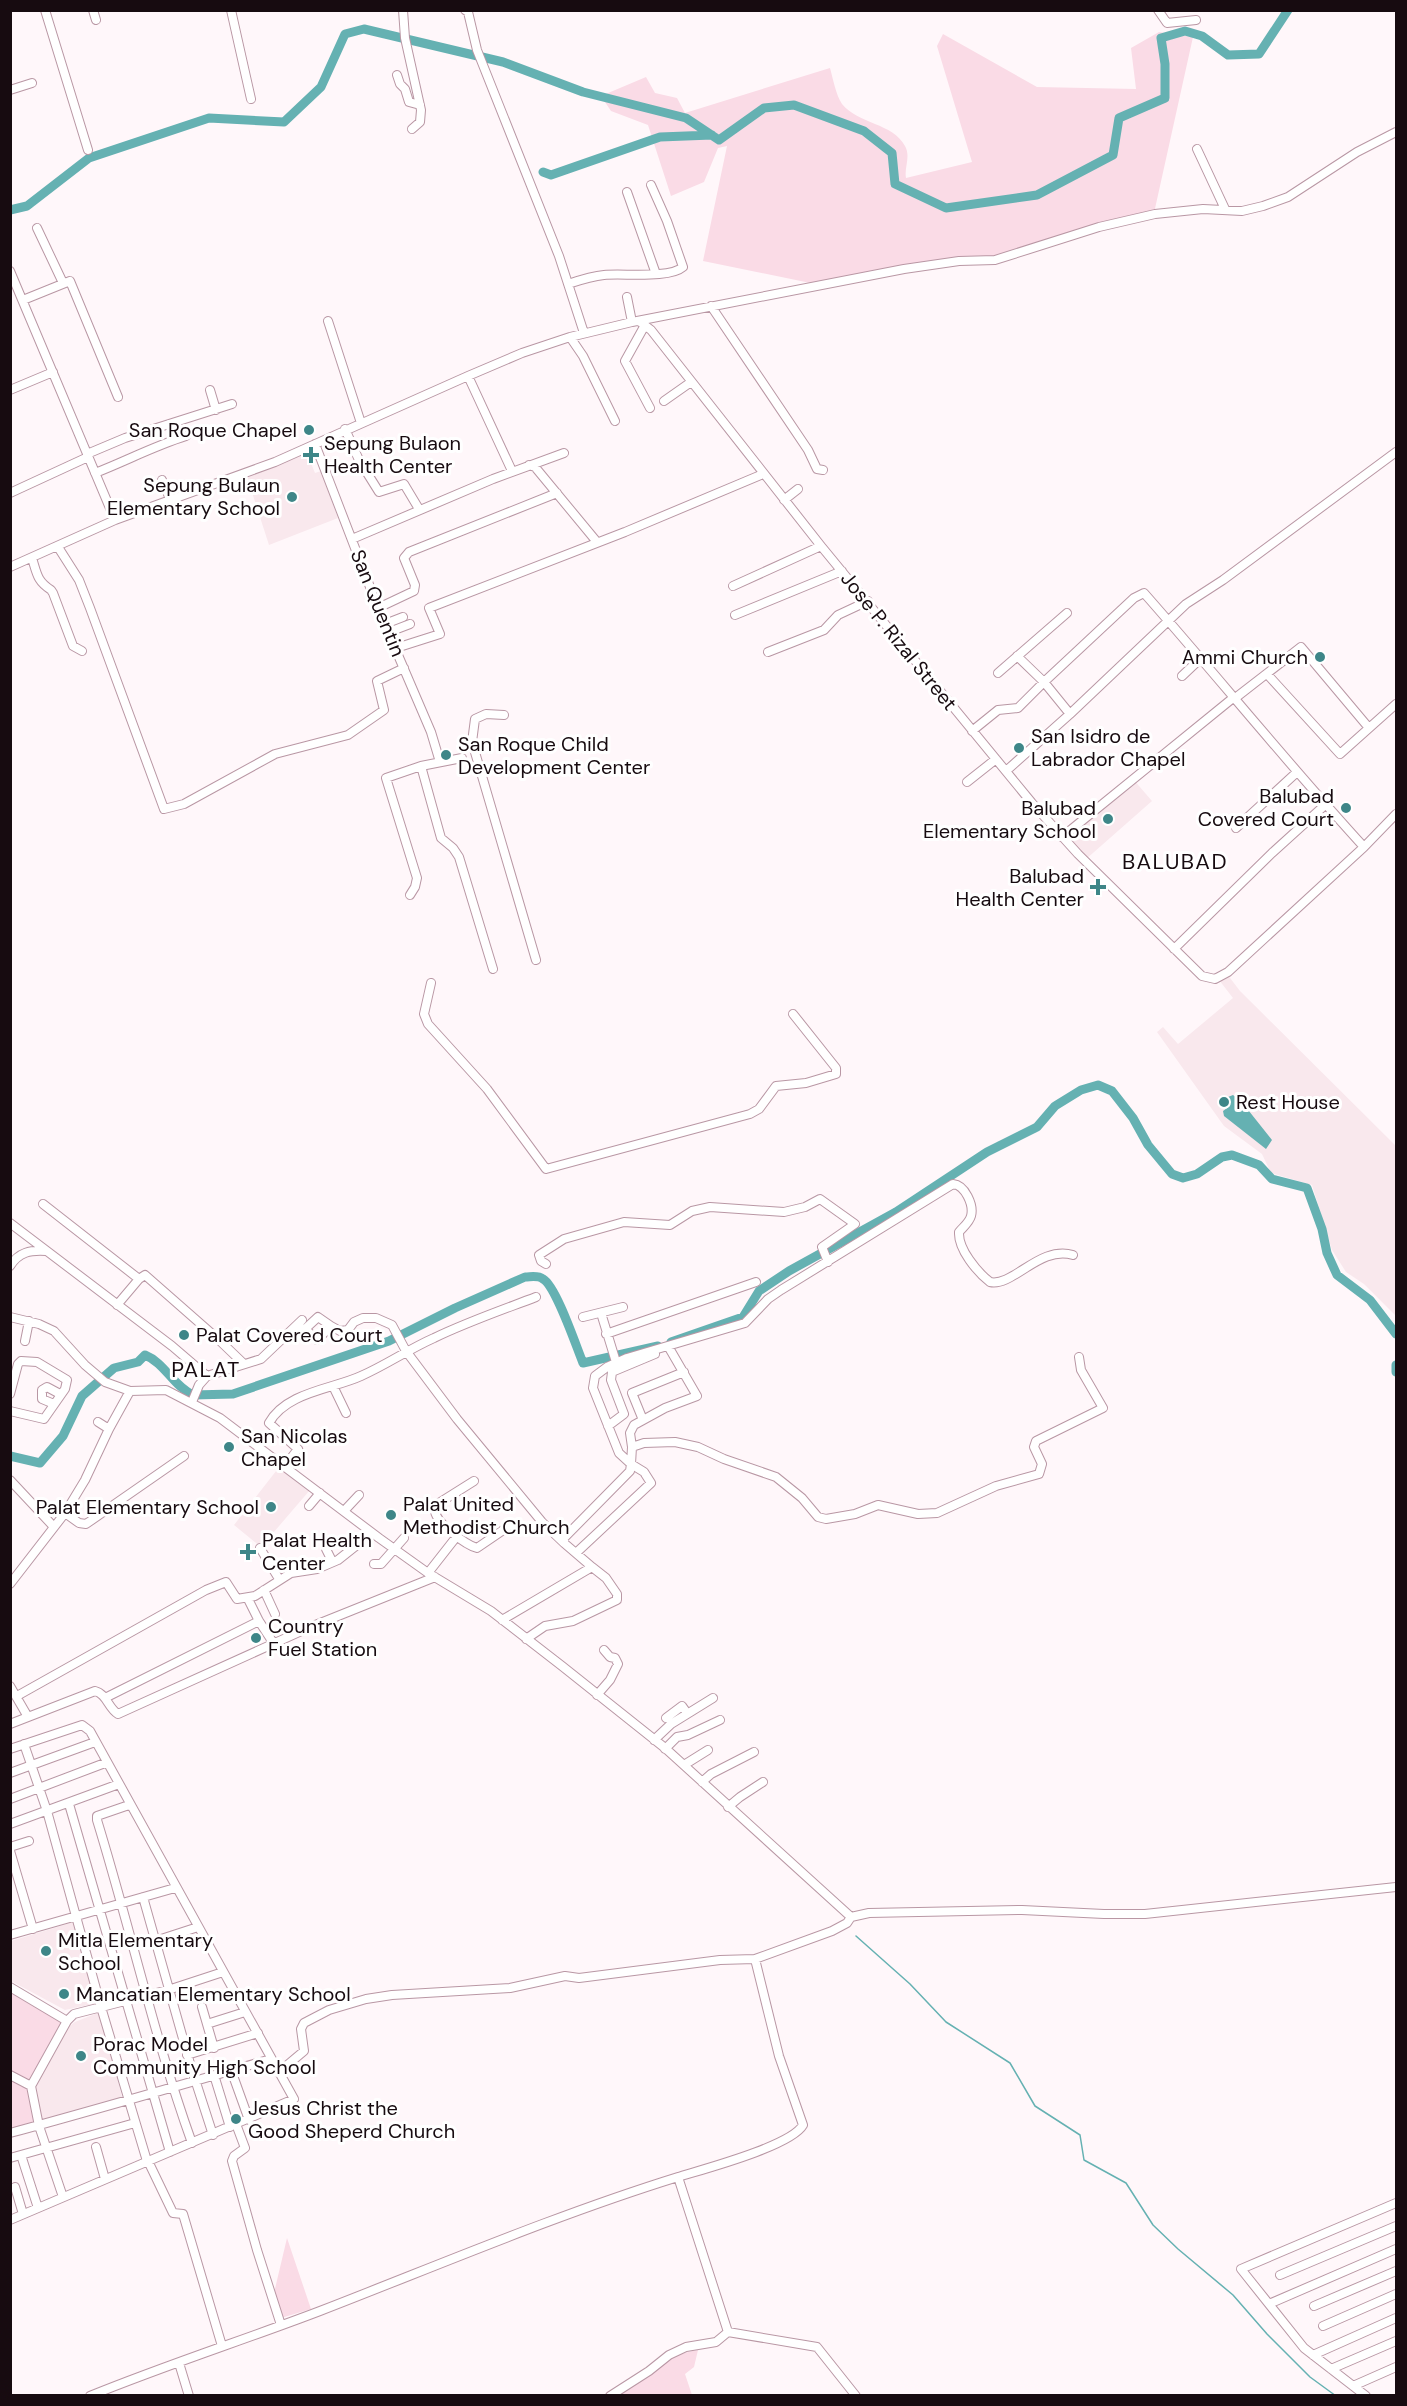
<svg xmlns="http://www.w3.org/2000/svg" width="1407" height="2406" viewBox="0 0 1407 2406" font-family="'DM Sans',sans-serif">
	<rect width="100%" height="100%" fill="#fff7fa"/>
	<!-- built -->
	<path fill="#f9e8ed" d="M306,451L315,473L321,471L338,518L269,545L247,477Z
		M1133,779L1152,801L1085,860L1064,836Z
		M1227,974L1240,991L1396,1146V1316L1364,1284L1346,1272L1332,1250L1312,1185L1271,1173L1262,1154L1224,1126L1157,1032L1163,1027L1178,1044L1233,998L1219,980Z
		M280,1466L310,1490L261,1547L234,1525Z
		M74,1922L97,2003L65,2010L11,1981V1941Z
		M100,2012L122,2097L42,2121L34,2092L35,2084L68,2027L75,2022Z"/>
	<!-- green -->
	<path fill="#fadbe6" d="M1159,32L1193,37L1154,213L997,258L820,285L703,261L727,146L718,148L704,182L671,196L648,125L611,111L601,96L646,77L655,93L677,98L685,113L830,68C833,79 836,95 842,104C858,124 893,123 905,146C911,157 904,167 906,178L972,162L937,46L943,34L1037,87L1136,89L1131,48Z
		M10,1987L67,2021L31,2086L39,2126L10,2133Z
		M287,2238L311,2309L281,2318L274,2293Z
		M698,2350L694,2367L685,2374L692,2395L618,2396C644,2378 666,2354 698,2350Z"/>
	<!-- water -->
	<path fill="#65b1b2" d="M1233,1095L1241,1101L1272,1140L1266,1149L1224,1116L1223,1111L1230,1106L1228,1097Z"/>
	<g fill="none" stroke-linecap="round" stroke-linejoin="round">
		<!-- stream -->
		<path stroke="#65b1b2" stroke-width="1.5" d="M856,1936L910,1984L946,2022L1010,2063L1035,2106L1080,2135L1084,2160L1126,2183L1153,2225L1178,2249L1233,2295L1267,2334L1310,2377L1336,2396"/>
		<!-- river -->
		<path stroke="#65b1b2" stroke-width="9" d="M543,172L551,175L660,137L712,135
			M10,210L27,206L89,158L209,118L284,122L321,87L345,34L364,29L503,62L583,92L686,118L719,140L764,108L794,105L864,131L892,153L895,184L946,208L1037,195L1113,155L1119,118L1165,98V64L1161,38L1185,31L1202,36L1228,55L1259,54L1288,10
			M671,1342L743,1317L759,1291L789,1271L896,1212L987,1152L1037,1127L1055,1106L1081,1090L1098,1085L1112,1091L1133,1118L1148,1145L1172,1174L1183,1178L1197,1174L1222,1157L1232,1155L1259,1165L1272,1179L1307,1188L1322,1229L1327,1253L1337,1275L1370,1300L1396,1334
			M1396,1365V1372
			M10,1456L40,1463L63,1436L82,1396L114,1368L138,1362L145,1355C165,1363 173,1386 193,1395L233,1394L389,1341L455,1308L525,1277C531,1277 538,1275 543,1279C556,1286 576,1346 583,1363L658,1346"/>
		<defs>
			<path id="minor" d="M45,10L88,150
				M93,10L96,20
				M231,10L251,99
				M403,10L405,38L421,110L420,122L412,129
				M465,10L468,12L477,50L559,256L584,333
				M1158,10L1167,23L1196,20
				M397,75L400,84L405,89L409,102L420,105
				M10,90L32,83
				M1197,149L1225,209
				M627,192L656,274
				M37,228L63,283
				M10,271L115,520
				M568,284C580,280 592,276 604,275C623,273 669,279 683,267L667,221L651,185
				M627,297L632,322
				M23,300L70,281L118,397
				M711,306L808,450L817,469L823,470
				M328,321L361,423
				M639,321L651,330L821,546L1032,803L1078,854L1202,976L1215,979L1228,972L1364,847L1396,814
				M645,325L625,361L650,408
				M570,337L583,356L615,421
				M468,376L512,471
				M10,390L53,372
				M210,390L216,410
				M664,401L691,382
				M345,429L359,460L379,492L404,484L419,509
				M315,444L380,613L431,732L440,762
				M87,454L125,438L232,404
				M529,465L535,467L597,542
				M95,473C126,461 154,446 186,436
				M162,480L171,501
				M10,493L88,457
				M784,500L798,489
				M352,539L493,479L564,453
				M58,547L79,580L90,608L164,809L184,804L275,754L348,735L384,710L377,681L404,668
				M32,558C37,574 37,581 51,590L53,593L73,646L82,651
				M10,567L115,520L275,462L468,376L522,353L570,337L632,322L904,269L959,261L995,260L1099,227L1155,214L1203,209L1242,211L1263,206L1288,197L1357,152L1396,132
				M733,586L821,546
				M378,608L414,591L415,585L404,558L409,552L557,493
				M735,615L842,571
				M385,624L403,617
				M389,632L410,624
				M396,648L440,634L429,608L625,532L763,474
				M768,652L824,630L838,615L868,601
				M1017,656L1044,682L1134,598L1144,593C1218,677 1288,764 1364,847
				M998,673L1067,613
				M1267,674L1340,754L1396,704
				M1182,676L1201,658
				M1234,699L1301,647L1369,728
				M504,715L486,714L475,719L472,742L536,960
				M972,731L998,710L1018,708L1044,682L1070,714
				M421,766L441,838L453,848L459,857L493,969
				M1006,771L1070,714L1186,604L1223,580L1396,452
				M967,782L996,759
				M1236,828L1296,773
				M1062,837L1233,698
				M410,895L415,887L417,878L386,778L421,766L462,758
				M1174,949L1272,853L1325,805
				M431,983L424,1014L428,1024L487,1089L546,1169L750,1114L759,1109L776,1086L806,1083L836,1074V1068L793,1014
				M43,1204L139,1279
				M10,1223L172,1346L207,1376
				M546,1264L541,1261L539,1255L564,1239L624,1222L670,1225L692,1211L710,1207L784,1212L805,1207L820,1199L855,1224L822,1247L828,1262
				M10,1266C19,1252 30,1250 46,1251
				M117,1305L139,1279L145,1275L219,1340L244,1364
				M601,1313L616,1362
				M10,1317L39,1324L54,1331L85,1365L105,1382L130,1391L166,1390L220,1418L379,1538L428,1573L491,1611L562,1666L665,1748L851,1917L869,1913L1022,1910L1104,1914H1145L1396,1887
				M583,1317L623,1307
				M296,1326L305,1329L317,1340L331,1326L318,1317L305,1329
				M331,1326L340,1331L348,1330L354,1322L363,1318H376L392,1325L406,1351L457,1419L542,1522L564,1543
				M606,1334L756,1282
				M25,1341L29,1321
				M333,1386L346,1413
				M10,1394L18,1364L21,1361L37,1362L67,1380L65,1389L44,1419L10,1411
				M192,1402L199,1385L207,1376L261,1359L302,1320
				M54,1404L42,1399V1390L47,1387L60,1394
				M643,1420L632,1393L684,1372
				M98,1422L109,1429
				M608,1426L624,1414L611,1380L612,1372L655,1354
				M632,1447L630,1433L634,1425L665,1408L697,1396L668,1346
				M285,1466L298,1449L269,1423C286,1392 333,1389 361,1376C386,1365 409,1349 434,1338C467,1322 502,1310 536,1297
				M10,1480L54,1527
				M474,1481L439,1503L435,1511C436,1523 466,1545 477,1548L512,1524
				M309,1506L320,1493
				M344,1511L359,1495
				M65,1513L79,1523L86,1524L184,1456
				M260,1548L279,1579
				M326,1549L332,1561
				M576,1553L651,1483L644,1472L631,1464L632,1447L644,1443L675,1442L698,1447L724,1459L776,1477L802,1498L818,1517L826,1519L855,1514L878,1505L918,1514L937,1513L996,1486L1039,1474L1042,1464L1034,1447L1036,1441L1103,1408L1081,1370L1079,1357
				M374,1564H381L404,1538
				M428,1573L457,1536
				M10,1584L65,1513L85,1480L109,1429L130,1391
				M264,1590L275,1614
				M248,1599L259,1621L274,1644
				M502,1620L592,1567L564,1543V1538L630,1471L631,1464L619,1453L593,1388L595,1376L607,1367L627,1358L745,1323L768,1299L781,1290L953,1184C965,1185 974,1205 971,1216C969,1223 963,1227 959,1232C958,1249 977,1272 990,1282C1013,1287 1040,1245 1073,1255
				M526,1639L545,1626L573,1621L617,1600V1594L606,1578L592,1567
				M10,1686L28,1717
				M597,1695L610,1680L618,1664L615,1658L610,1657L604,1650
				M17,1696L206,1590L226,1582L237,1599L255,1596L291,1573L317,1569L338,1560L372,1533
				M105,1698L259,1621
				M666,1718L682,1706L687,1713
				M10,1724L95,1691C107,1694 108,1708 118,1714L308,1628L435,1577
				M654,1740L671,1724L713,1698
				M24,1744L47,1811L101,2007L147,2161
				M10,1749L82,1725L90,1731L294,2099L10,2220
				M665,1749L677,1737L688,1735L720,1720
				M684,1765L708,1750
				M10,1773L95,1742
				M702,1782L711,1774L754,1752
				M10,1799L105,1763
				M69,1804L170,2152
				M129,1805L97,1816V1820C130,1927 154,2037 192,2143
				M728,1807L740,1797L763,1782
				M10,1824L119,1784
				M10,1847L29,1841
				M10,1851L33,1929
				M143,1897L191,2067L213,2135
				M10,1935L175,1888
				M155,1941L198,1927
				M755,1959L779,2056L803,2125C791,2146 704,2169 678,2177L728,2332L817,2347L856,2396
				M10,1987L67,2021
				M202,2007L214,2048
				M207,2024L245,2012
				M187,2055L258,2033
				M231,2070L249,2120
				M279,2072L304,2051L301,2029L304,2023L329,2010L366,1999L392,1995L510,1988L565,1976L579,1978L720,1960L755,1959L832,1931L847,1923L851,1917
				M10,2075L31,2086
				M214,2075L230,2127
				M236,2124L245,2148L234,2156L232,2161L257,2250L281,2325
				M10,2133C98,2109 184,2084 271,2059
				M96,2147L105,2179
				M21,2155L38,2208
				M10,2158L135,2123
				M148,2161L173,2213L183,2214L222,2346
				M15,2187L23,2214
				M63,2197L39,2126L31,2086L67,2021L74,2014L168,1990L223,1972
				M1280,2275L1396,2226
				M1269,2304L1396,2249
				M1314,2306L1396,2271
				M1323,2326L1396,2294
				M1313,2355L1396,2318
				M179,2363L189,2396
				M1331,2369L1396,2341
				M1353,2386L1396,2367
				M90,2396C166,2365 244,2340 320,2311C439,2265 556,2215 678,2177
				M610,2396L649,2371L669,2355L686,2347L716,2342L728,2332
				M1366,2396L1304,2348L1241,2269L1396,2203"/>
		</defs>
		<!-- minor casing -->
		<use href="#minor" stroke="#b997a4" stroke-width="10"/>
		<!-- minor -->
		<use href="#minor" stroke="#fff" stroke-width="8"/>
	</g>
	<!-- markers -->
	<g fill="#3e8688" stroke="#fff" stroke-width="2">
		<circle cx="309" cy="430" r="6"/>
		<path d="M308 446h6v6h6v6h-6v6h-6v-6h-6v-6h6z"/>
		<circle cx="292" cy="497" r="6"/>
		<circle cx="1320" cy="657" r="6"/>
		<circle cx="1019" cy="748" r="6"/>
		<circle cx="446" cy="755" r="6"/>
		<circle cx="1346" cy="808" r="6"/>
		<circle cx="1108" cy="819" r="6"/>
		<path d="M1095 878h6v6h6v6h-6v6h-6v-6h-6v-6h6z"/>
		<circle cx="1224" cy="1102" r="6"/>
		<circle cx="184" cy="1335" r="6"/>
		<circle cx="229" cy="1447" r="6"/>
		<circle cx="271" cy="1507" r="6"/>
		<circle cx="391" cy="1515" r="6"/>
		<path d="M245 1543h6v6h6v6h-6v6h-6v-6h-6v-6h6z"/>
		<circle cx="256" cy="1638" r="6"/>
		<circle cx="46" cy="1951" r="6"/>
		<circle cx="64" cy="1994" r="6"/>
		<circle cx="81" cy="2056" r="6"/>
		<circle cx="236" cy="2119" r="6"/>
	</g>
	<g text-anchor="middle" stroke-width="6" stroke-linejoin="round" paint-order="stroke">
		<!-- poi labels -->
		<g font-size="20" fill="#170b10" stroke="#fff" text-anchor="start">
			<text x="297" y="437" text-anchor="end">San Roque Chapel</text>
			<text x="324" y="450">Sepung Bulaon<tspan x="324" dy="23">Health Center</tspan></text>
			<text x="280" y="492" text-anchor="end">Sepung Bulaun<tspan x="280" dy="23">Elementary School</tspan></text>
			<text x="1308" y="664" text-anchor="end">Ammi Church</text>
			<text x="1031" y="743">San Isidro de<tspan x="1031" dy="23">Labrador Chapel</tspan></text>
			<text x="458" y="751">San Roque Child<tspan x="458" dy="23">Development Center</tspan></text>
			<text x="1334" y="803" text-anchor="end">Balubad<tspan x="1334" dy="23">Covered Court</tspan></text>
			<text x="1096" y="815" text-anchor="end">Balubad<tspan x="1096" dy="23">Elementary School</tspan></text>
			<text x="1084" y="883" text-anchor="end">Balubad<tspan x="1084" dy="23">Health Center</tspan></text>
			<text x="1236" y="1109">Rest House</text>
			<text x="196" y="1342">Palat Covered Court</text>
			<text x="241" y="1443">San Nicolas<tspan x="241" dy="23">Chapel</tspan></text>
			<text x="403" y="1511">Palat United<tspan x="403" dy="23">Methodist Church</tspan></text>
			<text x="259" y="1514" text-anchor="end">Palat Elementary School</text>
			<text x="262" y="1547">Palat Health<tspan x="262" dy="23">Center</tspan></text>
			<text x="268" y="1633">Country<tspan x="268" dy="23">Fuel Station</tspan></text>
			<text x="58" y="1947">Mitla Elementary<tspan x="58" dy="23">School</tspan></text>
			<text x="76" y="2001">Mancatian Elementary School</text>
			<text x="93" y="2051">Porac Model<tspan x="93" dy="23">Community High School</tspan></text>
			<text x="248" y="2115">Jesus Christ the<tspan x="248" dy="23">Good Sheperd Church</tspan></text>
		</g>
		<!-- street labels -->
		<g font-size="20" fill="#170b10" stroke="#fff">
			<text transform="translate(378 603) rotate(68)" y="7">San Quentin</text>
			<text transform="translate(899 641) rotate(51)" y="7">Jose P. Rizal Street</text>
		</g>
		<!-- quarter labels -->
		<g font-size="22" letter-spacing="1.5" fill="#170b10" stroke="#fff">
			<text x="1175" y="869">BALUBAD</text>
			<text x="206" y="1377">PALAT</text>
		</g>
	</g>
	<!-- border -->
	<rect width="1407" height="2406" fill="none" stroke="#170b10" stroke-width="24"/>
</svg>
